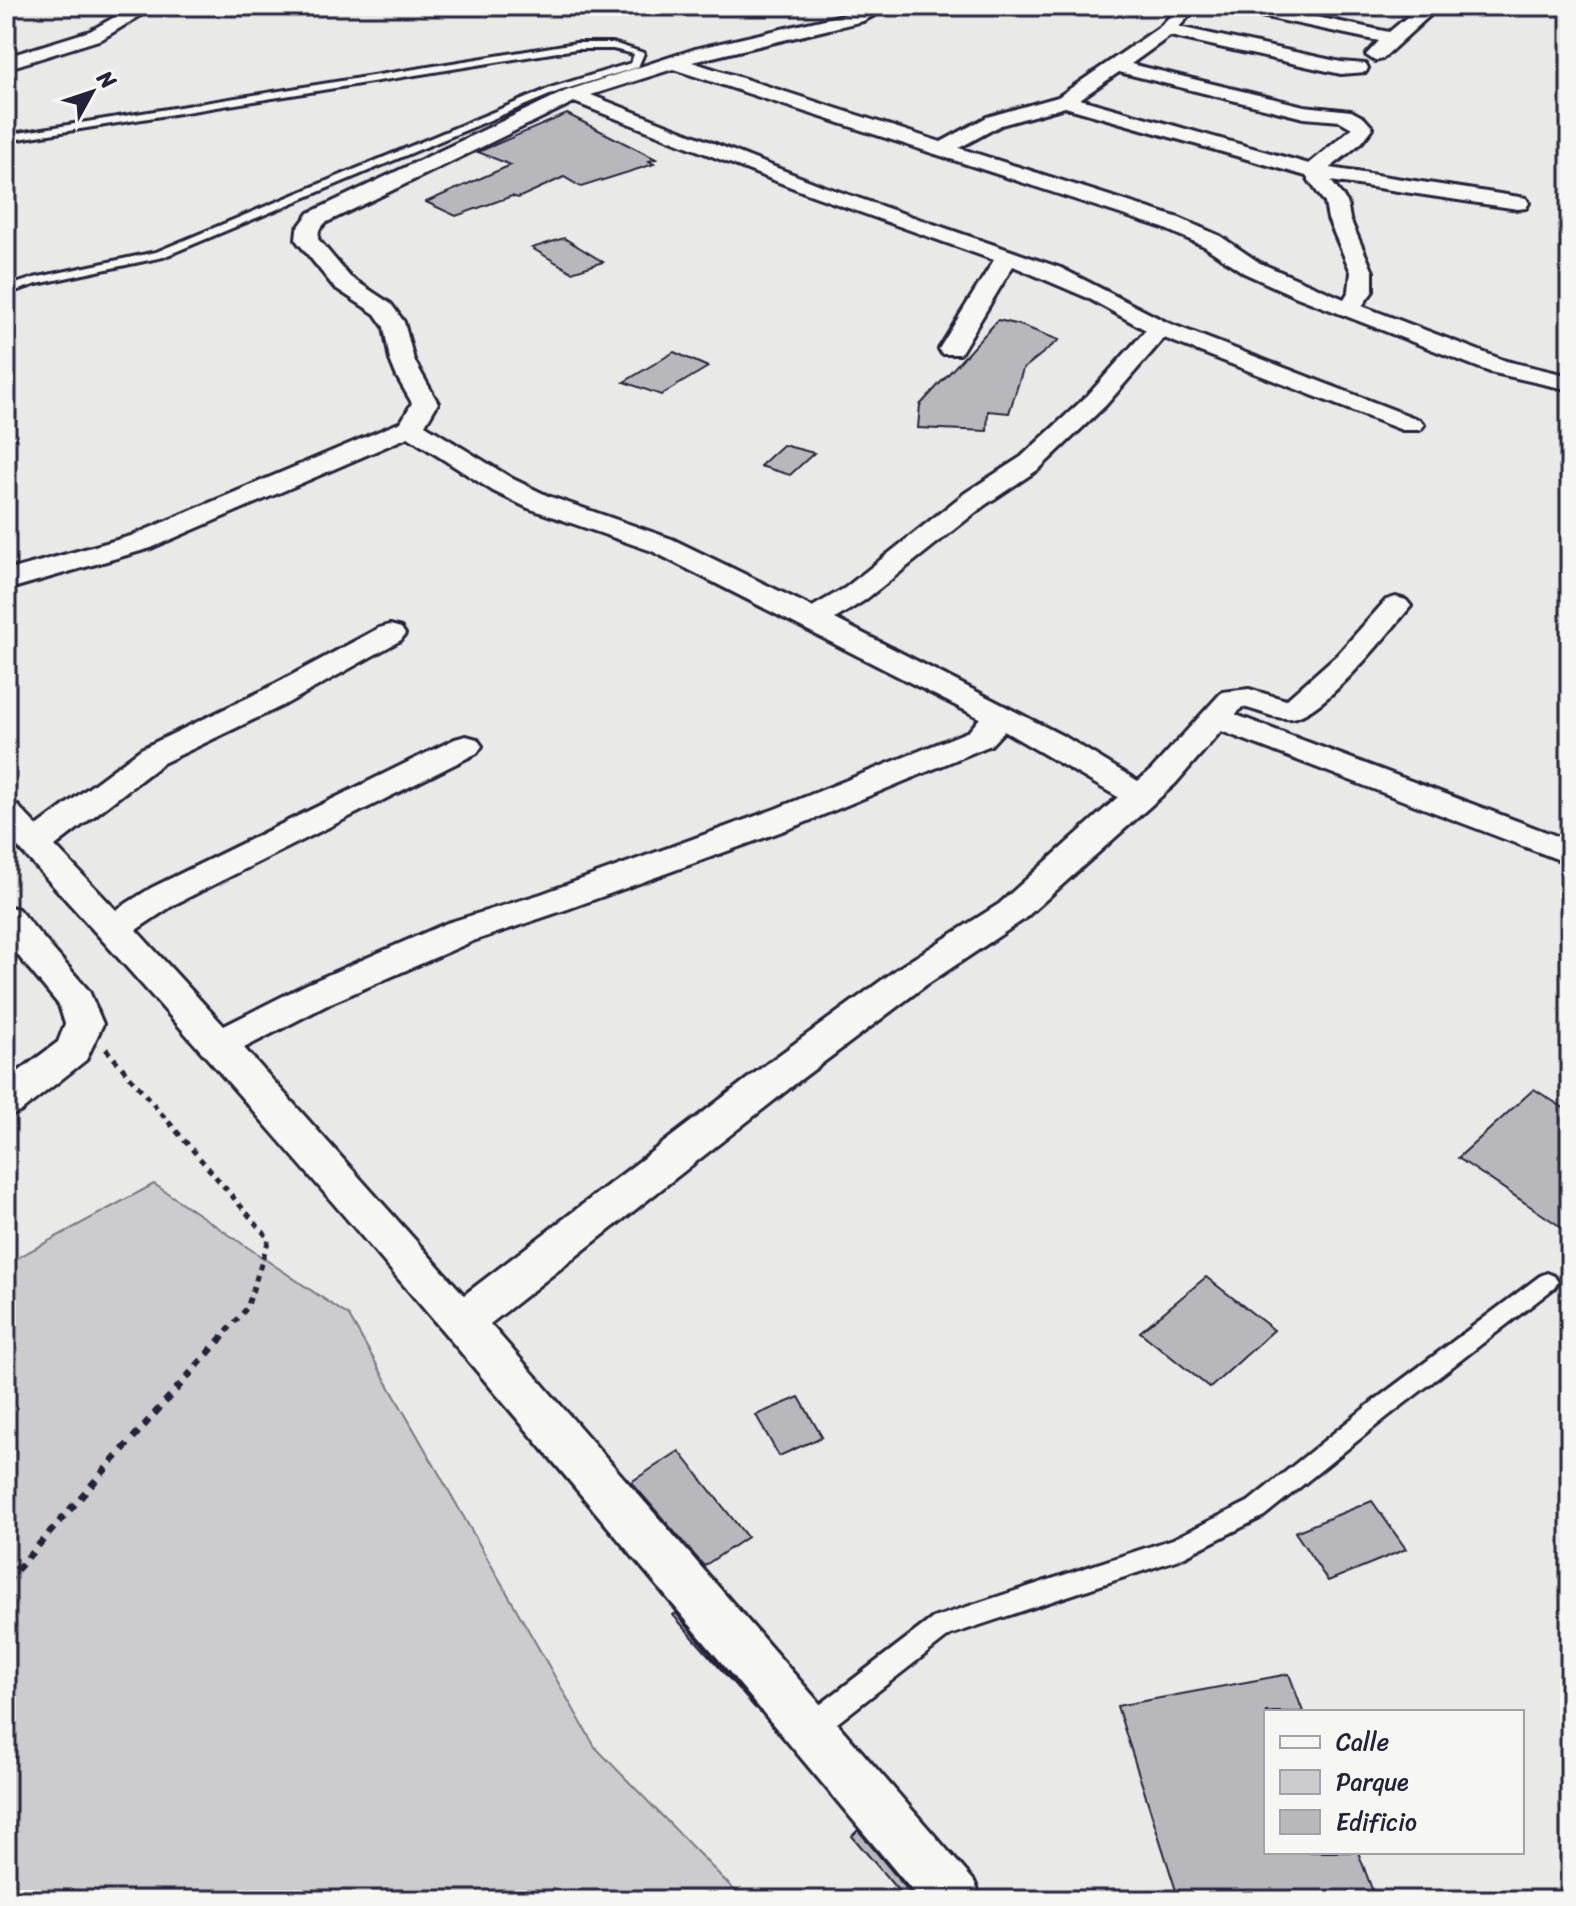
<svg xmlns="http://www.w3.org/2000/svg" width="1576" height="1906" viewBox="0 0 1576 1906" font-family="Sriracha,sans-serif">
	<rect width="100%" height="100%" fill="#e9e9e7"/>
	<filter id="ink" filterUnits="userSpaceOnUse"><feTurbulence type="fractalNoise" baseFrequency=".0125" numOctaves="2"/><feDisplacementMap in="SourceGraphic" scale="16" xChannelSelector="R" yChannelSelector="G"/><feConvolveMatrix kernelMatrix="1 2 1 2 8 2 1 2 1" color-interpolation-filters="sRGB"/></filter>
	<g filter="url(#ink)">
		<!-- green -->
		<path fill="#ccccce" stroke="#777784" stroke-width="2" d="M154,1184L349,1316L595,1747L744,1900H6V1264Z"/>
		<!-- building -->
		<path fill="#b8b8bc" stroke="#22223b" stroke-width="2" d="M567,114L656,159L649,161L654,164L581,187L564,177L518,198L512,196L456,216L426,202L511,165L478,152Z
			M564,238L603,262L572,272L532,248Z
			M998,320L1020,325L1059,340L1023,369L1009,413L988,411L987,431L918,428L920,405Z
			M674,352L708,367L661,395L624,382Z
			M783,445L814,453L790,475L760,466Z
			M1534,1089L1570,1112V1233L1458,1158Z
			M1206,1277L1274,1330L1210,1388L1140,1332Z
			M799,1397L822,1437L779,1456L756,1415Z
			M679,1451L747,1537L704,1566L631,1482Z
			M1372,1501L1406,1549L1328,1581L1295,1532Z
			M676,1613L692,1632L756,1709L673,1615Z
			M1289,1674L1303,1712H1266V1852H1358L1376,1900H1179L1117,1706Z
			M858,1830L916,1900H906L852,1836Z"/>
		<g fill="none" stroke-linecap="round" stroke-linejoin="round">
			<defs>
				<path id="service" d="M576,43H613L644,53L638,67L559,91L163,257L37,284L6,294V287L34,278L156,252L553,87L631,63L634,54L613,49H576L6,141V135Z
					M1547,1273L1554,1276L1558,1282L1554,1288L1387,1417L1264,1516L1179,1559L950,1635L818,1738L809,1742L800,1738L796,1729L800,1720L933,1618L1173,1539L1248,1502L1371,1403L1540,1276Z"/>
				<path id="minor" d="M134,6H156L102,39L6,69V57L90,31Z
					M868,6H892L863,21L692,62L941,142L987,117L1058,97L1161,26L1179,6H1198L1179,27L1341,62L1366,64L1368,68L1366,72L1341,74L1170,36L1131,64L1304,106L1351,111L1364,118L1373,128L1362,142L1330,168L1526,198L1529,203L1526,208L1518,209L1331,181L1347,202L1350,219L1373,272V291L1362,306L1506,361L1570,376V390L1490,372L1297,297L1244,273L1204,246L1163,228L673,69L591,95L823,186L1061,268L1168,323L1420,420L1424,425L1420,430H1402L1164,338L1106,405L1039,469L985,505L865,600L835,619L1067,738L1138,781L1151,770L1222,692L1249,689L1286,700L1338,654L1386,600L1396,597L1406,600L1411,606L1406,612C1384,638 1324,714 1292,718C1275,720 1259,710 1242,707L1236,715L1570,841V864L1221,731L1175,784L1023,920L926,985L800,1080L490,1324L974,1881L982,1900H920C619,1541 322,1178 6,834V803L18,806L37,826L141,749L264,690L379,628L390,625L401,628L405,634L401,640L286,704L163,763L55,846L116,910L151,888L455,739L466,736L477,739L482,746L477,753L175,904L136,930L224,1026L307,984L447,923L541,894L775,809L969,731L980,718L652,551L528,508L493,491L408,437L151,548L6,590V571L131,536L401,422L412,403L397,377L390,360L384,327L375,314L334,287L296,240L297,229L309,213L566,91L695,49L851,13ZM1119,72L1304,118L1340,121L1352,128L1309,164L1080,99ZM574,102L809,194L994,260L939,349L942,354H960L1013,266L1088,298L1146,330L1088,395L1021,457L965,493L845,588L812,607L672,539L548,496L513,479L425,425L438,403L414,360L404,322L391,304L350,277L318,239L319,230L325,223ZM1065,107L1306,176L1325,203L1328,219L1351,272L1349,291L1344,299L1260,263L1220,236L1179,218L959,148L1001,125ZM1004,731L1118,797L999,904L900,967L772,1060L464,1295L244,1048L333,1002L473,941L565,910L799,825L991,745Z
					M1229,6H1264L1389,32L1420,6H1440L1382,59L1375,61L1366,55L1379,41L1238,11Z
					M6,906L18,909L89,991L103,1024L86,1060L20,1112L6,1117V1081L58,1042L65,1024L59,1005L6,941Z"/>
			</defs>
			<!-- service casing -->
			<use href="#service" stroke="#22223b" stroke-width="6"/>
			<!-- minor casing -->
			<use href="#minor" stroke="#22223b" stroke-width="6"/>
			<!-- path-far1 -->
			<path stroke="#22223b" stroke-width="5" stroke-dasharray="6 6" stroke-linecap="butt" d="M106,1049L269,1239L247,1308L222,1337"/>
			<!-- path -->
			<path stroke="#22223b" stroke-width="7" stroke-dasharray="8 8" stroke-linecap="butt" d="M6,1582L224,1335"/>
			<!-- service -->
			<use href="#service" fill="#f6f6f2" fill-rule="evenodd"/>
			<!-- minor -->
			<use href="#minor" fill="#f6f6f2" fill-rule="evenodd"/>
		</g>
	</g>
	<!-- margin -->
	<rect width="1576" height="1906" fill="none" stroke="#f6f6f2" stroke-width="32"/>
	<rect x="16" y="16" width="1544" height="1874" fill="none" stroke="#22223b" stroke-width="3" filter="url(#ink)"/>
	<!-- legend -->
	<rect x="1264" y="1710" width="260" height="144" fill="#f6f6f2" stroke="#a1a1a9" stroke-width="2"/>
	<rect x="1280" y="1736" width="40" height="12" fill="#f6f6f2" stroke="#a1a1a9" stroke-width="2"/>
	<text x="1336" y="1750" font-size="24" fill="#22223b">Calle</text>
	<rect x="1280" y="1770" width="40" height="24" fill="#ccccce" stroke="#a1a1a9" stroke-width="2"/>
	<text x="1336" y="1790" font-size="24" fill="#22223b">Parque</text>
	<rect x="1280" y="1810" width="40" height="24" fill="#b8b8bc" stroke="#a1a1a9" stroke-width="2"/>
	<text x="1336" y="1830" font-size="24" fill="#22223b">Edificio</text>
	<!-- north arrow -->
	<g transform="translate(92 92) rotate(50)" stroke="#f6f6f2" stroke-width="6" paint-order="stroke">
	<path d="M0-6L14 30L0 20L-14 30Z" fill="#22223b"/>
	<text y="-12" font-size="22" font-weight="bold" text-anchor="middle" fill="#22223b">N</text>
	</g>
</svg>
